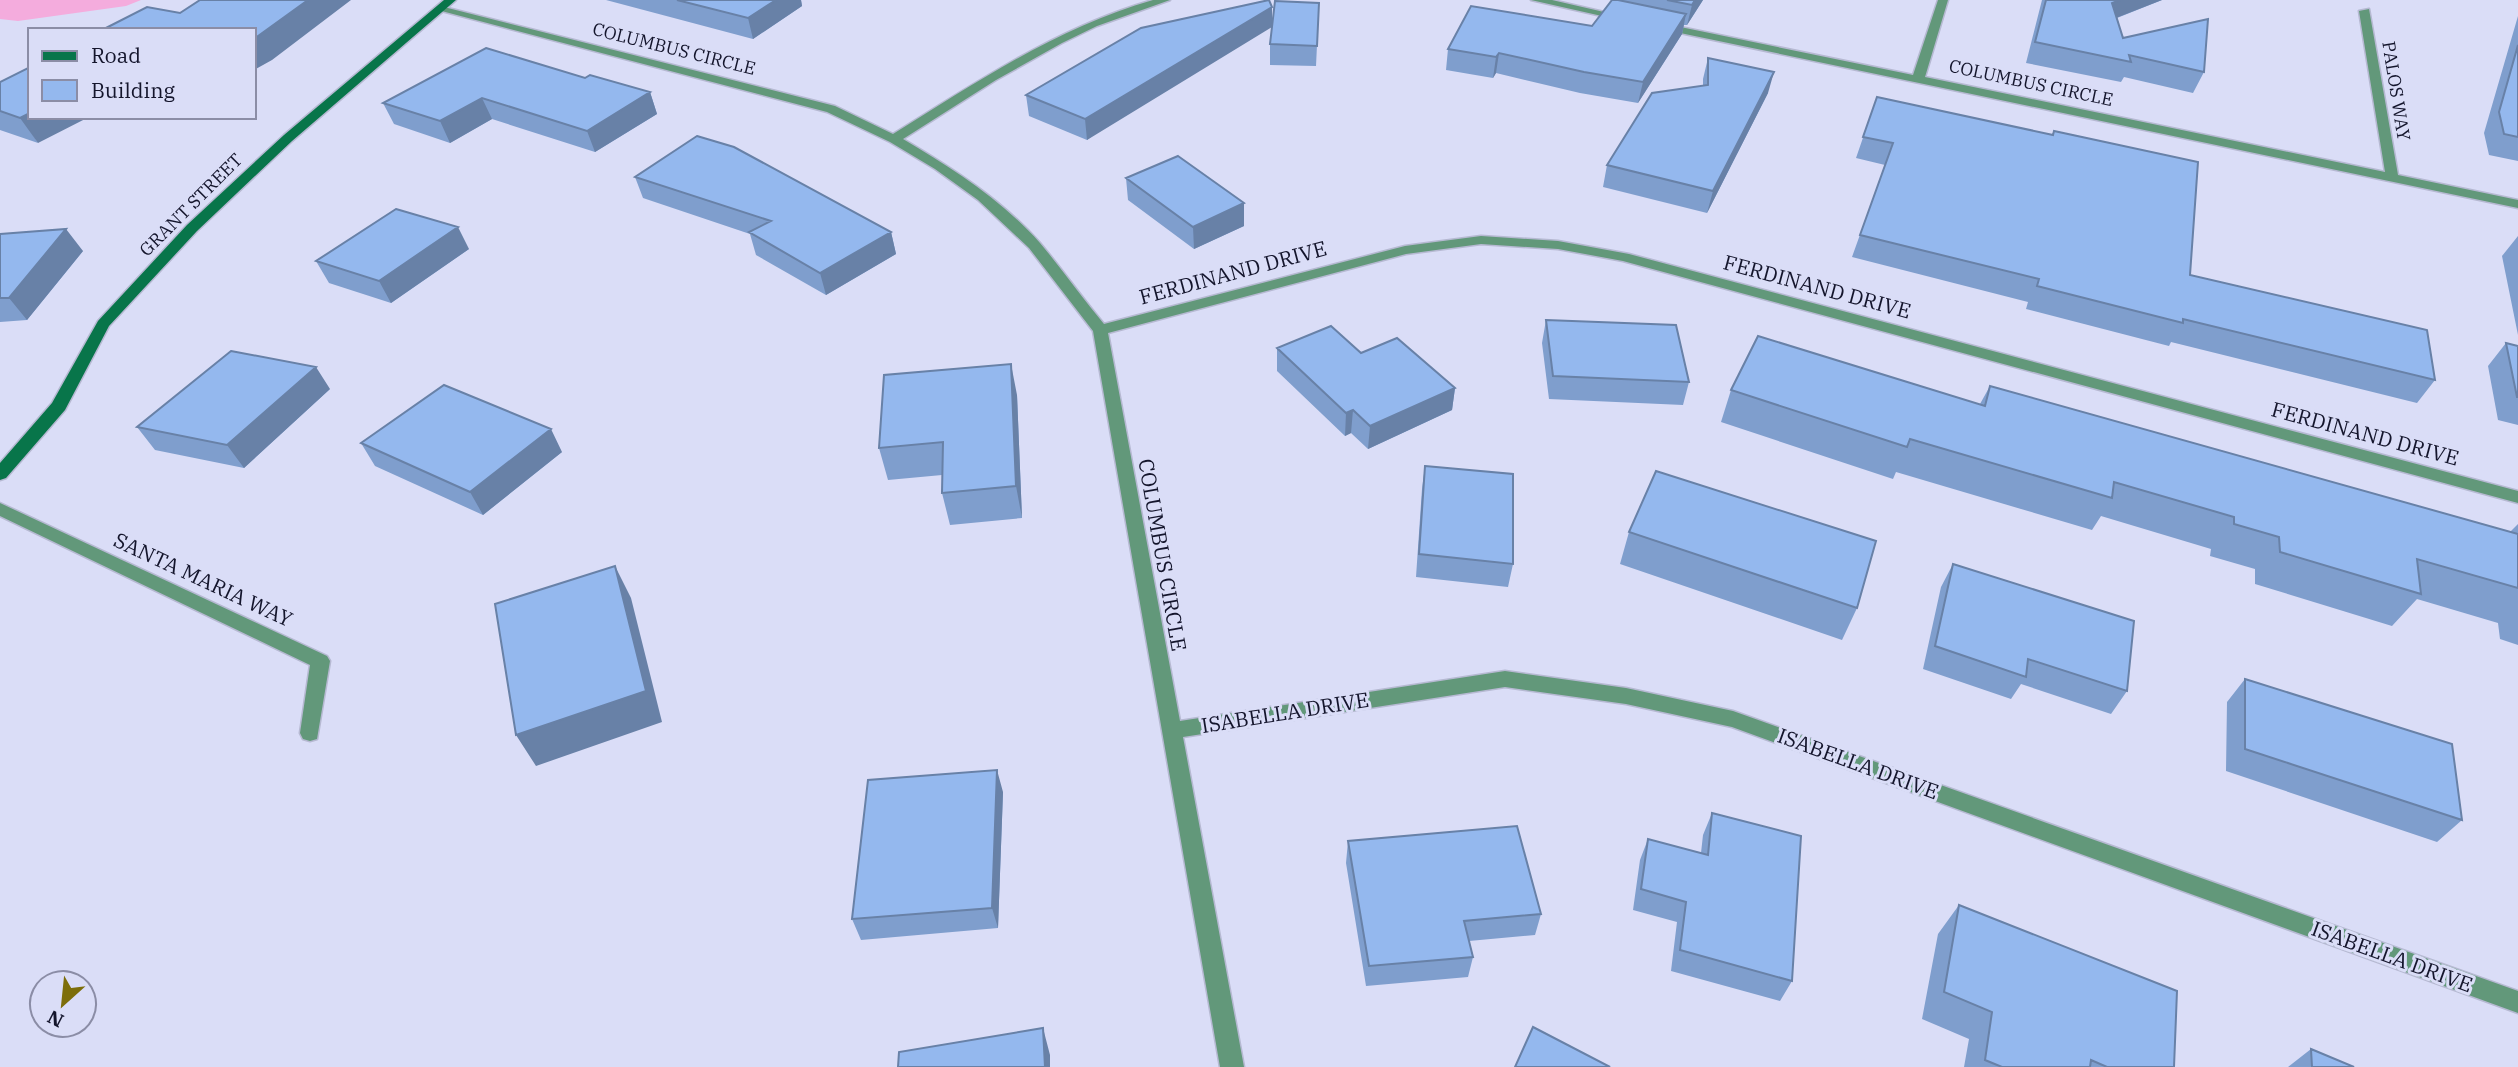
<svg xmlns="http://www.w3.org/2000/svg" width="2518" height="1067" viewBox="0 0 2518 1067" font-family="'IBM Plex Serif',serif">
	<rect width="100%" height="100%" fill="#daddf7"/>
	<!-- water -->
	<path fill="#f4acdd" d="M0,0H141L126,6L18,21L0,19Z"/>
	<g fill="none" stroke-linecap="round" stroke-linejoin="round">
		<defs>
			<path id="street" d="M1153,0H1170L1097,26L1062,43L996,80L903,139C952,168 1002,200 1040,243C1062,269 1082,298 1104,324L1405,246L1481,236L1558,241L1629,254L2518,491V503L1623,261L1558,249L1481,244L1406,254L1108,333L1180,721L1505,671L1626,688L1733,711L2518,991V1013L1732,727L1626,704L1505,687L1183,737L1244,1067H1220L1093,331L1029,248L978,200L935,169L890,142L827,112L434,9L440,6L835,106L893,134C977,82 1058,27 1153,0Z
				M1531,0H1552L1630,18L1624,21Z
				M1938,0H1948L1925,77L2385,172L2359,11L2369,9L2398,175L2518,200V208L1661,29L1655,26L1661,23L1913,75Z
				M0,503L327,656L330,661L317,739L310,741L303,739L300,733L310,665L0,516Z"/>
			<path id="secondary" d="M444,0H456L292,141L197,231L109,326L65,410L6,478L0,480V463L52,403L98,321L187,225L284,135Z"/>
		</defs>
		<!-- street casing -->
		<use href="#street" stroke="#b6b9d2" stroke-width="3"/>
		<!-- secondary casing -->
		<use href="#secondary" stroke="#b6b9d2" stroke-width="3"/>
		<!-- street -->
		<use href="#street" fill="#62987a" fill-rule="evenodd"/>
		<!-- secondary -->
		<use href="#secondary" fill="#08754a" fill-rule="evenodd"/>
	</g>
	<!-- wall -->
	<path fill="#7f9ecd" d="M606,0H801L802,6L753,39Z
		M1268,0L1087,140L1029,116L1026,95Z
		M1612,0H1703L1687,25H1684L1682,34L1638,103L1580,93L1496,73L1493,78L1446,70L1448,49L1592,26Z
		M2042,0H2162L2117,18L2123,38L2204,72L2193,93L2124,77L2121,82L2026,63Z
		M1319,3L1316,66L1270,65V44Z
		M2518,16V161L2489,155L2484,133Z
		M1708,58L1768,93L1707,213L1603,187L1607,165L1703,86V79Z
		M585,78L650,92L657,114L595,152L492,119L450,143L394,124L383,103Z
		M0,82L38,143L0,130Z
		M1877,97L2052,135L2054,131L2190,275L2435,380L2417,403L2171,342L2169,346L2026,309L2028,302L1852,257L1885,165L1856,158Z
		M635,177L891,232L896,254L826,295L756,255L750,234L643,198Z
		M1126,178L1244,203V226L1194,249L1128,200Z
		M0,234L83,251L27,320L0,322Z
		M2518,236V335L2502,256Z
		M469,249L391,303L329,283L316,261Z
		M1546,320L1689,382L1683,405L1549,399L1542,343Z
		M2506,343L2518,346V425L2498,420L2488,366Z
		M1277,348L1361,353L1455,388L1452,410L1368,449L1351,433L1345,436L1277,371Z
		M1990,386L2510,532L2518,524V645L2500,639L2498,623L2417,599L2392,626L2255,584V569L2210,556L2211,549L2101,516L2092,530L1896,472L1893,479L1721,422L1731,390L1980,404Z
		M330,389L244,468L155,450L137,427Z
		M1017,395L1022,518L950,525L942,493V475L888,480L879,448Z
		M361,443L562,452L483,515L375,466Z
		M1425,466L1513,564L1508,587L1416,577L1422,489Z
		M1629,532L1857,608L1842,640L1620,564Z
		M1953,564L2127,691L2111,714L2021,684L2011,699L1923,669L1941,587Z
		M2245,679L2462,820L2437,842L2226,771L2227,702Z
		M1003,792L998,928L861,940L852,919Z
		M1712,813L1792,981L1780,1001L1671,971L1677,922L1633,910L1640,860L1648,839L1701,853L1703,835Z
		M1348,841L1541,914L1535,935L1469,941L1473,957L1468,977L1366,986L1346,863Z
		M1959,905L2174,1067H1964L1969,1039L1922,1019L1938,934Z
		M2311,1049L2354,1067H2288Z"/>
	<!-- shaded-wall -->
	<path fill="#6881a7" d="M308,0H351L272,60L254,70V39Z
		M776,0H801L802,6L753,39L748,18Z
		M1695,0H1703L1687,25L1692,5Z
		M2120,0H2162L2103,23L2112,3Z
		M1272,7V27L1087,140L1085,119Z
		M1686,14L1682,34L1638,103L1643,82Z
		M1499,53L1496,73L1493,78L1496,57Z
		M1774,72L1768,93L1707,213L1713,191Z
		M650,92L657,114L595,152L587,131Z
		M482,98L492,119L450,143L440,121Z
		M30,113V117H89L38,143L20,118Z
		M1244,203V226L1194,249L1193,227Z
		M458,227L469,249L391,303L379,281Z
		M66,229L83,251L27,320L9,298Z
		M891,232L896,254L826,295L820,273Z
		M1011,364L1017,395L1022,518L1016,486Z
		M316,367L330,389L244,468L227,445Z
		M1455,388L1452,410L1368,449L1370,426Z
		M1353,410L1351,433L1345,436L1346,413Z
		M551,429L562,452L483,515L470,492Z
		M615,566L631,598L662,722L536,766L516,735Z
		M997,770L1003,792L998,928L992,908Z
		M1043,1028L1050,1055V1067H1045Z"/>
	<!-- building -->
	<path fill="#94b8ee" stroke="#6881a7" stroke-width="2" d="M200,0H308L254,39V30H102L147,7L180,13Z
		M677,0H776L748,18Z
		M1269,0L1272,7L1085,119L1026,95L1141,28Z
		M1612,0H1618L1686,14L1643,82L1584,72L1499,53L1496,57L1448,49L1471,6L1592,26Z
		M1667,0H1695L1692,5Z
		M2046,0H2120L2112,3L2123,38L2208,19L2204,72L2129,55L2131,62L2035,42Z
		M1275,1L1319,3L1317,46L1270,44Z
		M2518,45V137L2504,134L2499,112Z
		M486,48L585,78L590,75L650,92L587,131L482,98L440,121L383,103Z
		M1708,58L1774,72L1713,191L1607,165L1652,93L1708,85Z
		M30,67V113L20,118L0,111V82Z
		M1877,97L2053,135L2054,131L2198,162L2190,275L2427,330L2435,380L2183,319V323L2037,286L2039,279L1860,235L1893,143L1863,137Z
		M697,136L734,147L891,232L820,273L749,232L771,221L635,177Z
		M1178,156L1244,203L1193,227L1126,178Z
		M396,209L458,227L379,281L316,261Z
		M66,229L9,298H0V234Z
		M1546,320L1676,325L1689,382L1553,376Z
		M1331,326L1361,353L1397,338L1455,388L1370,426L1353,410L1346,413L1277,348Z
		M1758,336L1985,406L1990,386L2518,534V588L2417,559L2421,594L2280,552L2279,537L2234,524V517L2114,482L2112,498L1910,439L1907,447L1731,390Z
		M2506,343L2518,346V397H2517Z
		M231,351L316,367L227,445L137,427Z
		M1011,364L1016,486L942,493L943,442L879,448L884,375Z
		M444,385L551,429L470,492L361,443Z
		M1425,466L1513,474V564L1419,554Z
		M1656,471L1876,541L1857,608L1629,532Z
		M1953,564L2134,621L2127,691L2028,659L2026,677L1935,646Z
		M615,566L646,691L516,735L495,604Z
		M2245,679L2452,744L2462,820L2245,749Z
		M997,770L992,908L852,919L868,780Z
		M1712,813L1801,836L1792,981L1680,950L1686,902L1641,889L1648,839L1708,855Z
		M1517,826L1541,914L1464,921L1473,957L1369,966L1348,841Z
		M1959,905L2177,991L2174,1067H2107L2091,1060L2090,1067H2002L1985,1060L1992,1012L1944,992Z
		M1533,1027L1610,1067H1515Z
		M1043,1028L1045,1067H898L899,1052Z
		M2311,1049L2354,1067H2312Z"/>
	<g text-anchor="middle" stroke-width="6" stroke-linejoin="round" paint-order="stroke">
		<!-- far-street labels -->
		<g font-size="18" fill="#14152c" stroke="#daddf7">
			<text transform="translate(674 49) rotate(14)" y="6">COLUMBUS CIRCLE</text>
			<text transform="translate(2031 83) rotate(12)" y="6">COLUMBUS CIRCLE</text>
			<text transform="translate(2396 91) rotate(81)" y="6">PALOS WAY</text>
			<text transform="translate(191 205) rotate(-45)" y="6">GRANT STREET</text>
		</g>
		<!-- street labels -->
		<g font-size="21" fill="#14152c" stroke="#daddf7">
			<text transform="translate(1233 273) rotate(-15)" y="7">FERDINAND DRIVE</text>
			<text transform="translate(1817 287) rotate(15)" y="7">FERDINAND DRIVE</text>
			<text transform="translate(2365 434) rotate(15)" y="7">FERDINAND DRIVE</text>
			<text transform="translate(1162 555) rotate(80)" y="7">COLUMBUS CIRCLE</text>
			<text transform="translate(203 580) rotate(25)" y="7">SANTA MARIA WAY</text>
			<text transform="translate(1285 713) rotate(-9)" y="7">ISABELLA DRIVE</text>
			<text transform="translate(1858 764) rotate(20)" y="7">ISABELLA DRIVE</text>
			<text transform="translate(2392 957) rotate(20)" y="7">ISABELLA DRIVE</text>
		</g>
	</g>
	<!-- legend -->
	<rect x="28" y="28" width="228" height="91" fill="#daddf7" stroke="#8b8da6" stroke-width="2"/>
	<rect x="42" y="51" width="35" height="10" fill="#08754a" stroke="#8b8da6" stroke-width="2"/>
	<text x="91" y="63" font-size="21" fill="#14152c">Road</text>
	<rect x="42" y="80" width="35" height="21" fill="#94b8ee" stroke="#8b8da6" stroke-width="2"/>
	<text x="91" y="98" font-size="21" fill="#14152c">Building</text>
	<!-- north arrow -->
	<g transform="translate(63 1004) rotate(207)"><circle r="33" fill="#daddf7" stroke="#8b8da6" stroke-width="2"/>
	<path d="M0-5L12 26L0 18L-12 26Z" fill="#7d6e0a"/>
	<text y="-10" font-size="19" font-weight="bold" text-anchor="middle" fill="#14152c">N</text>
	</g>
</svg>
